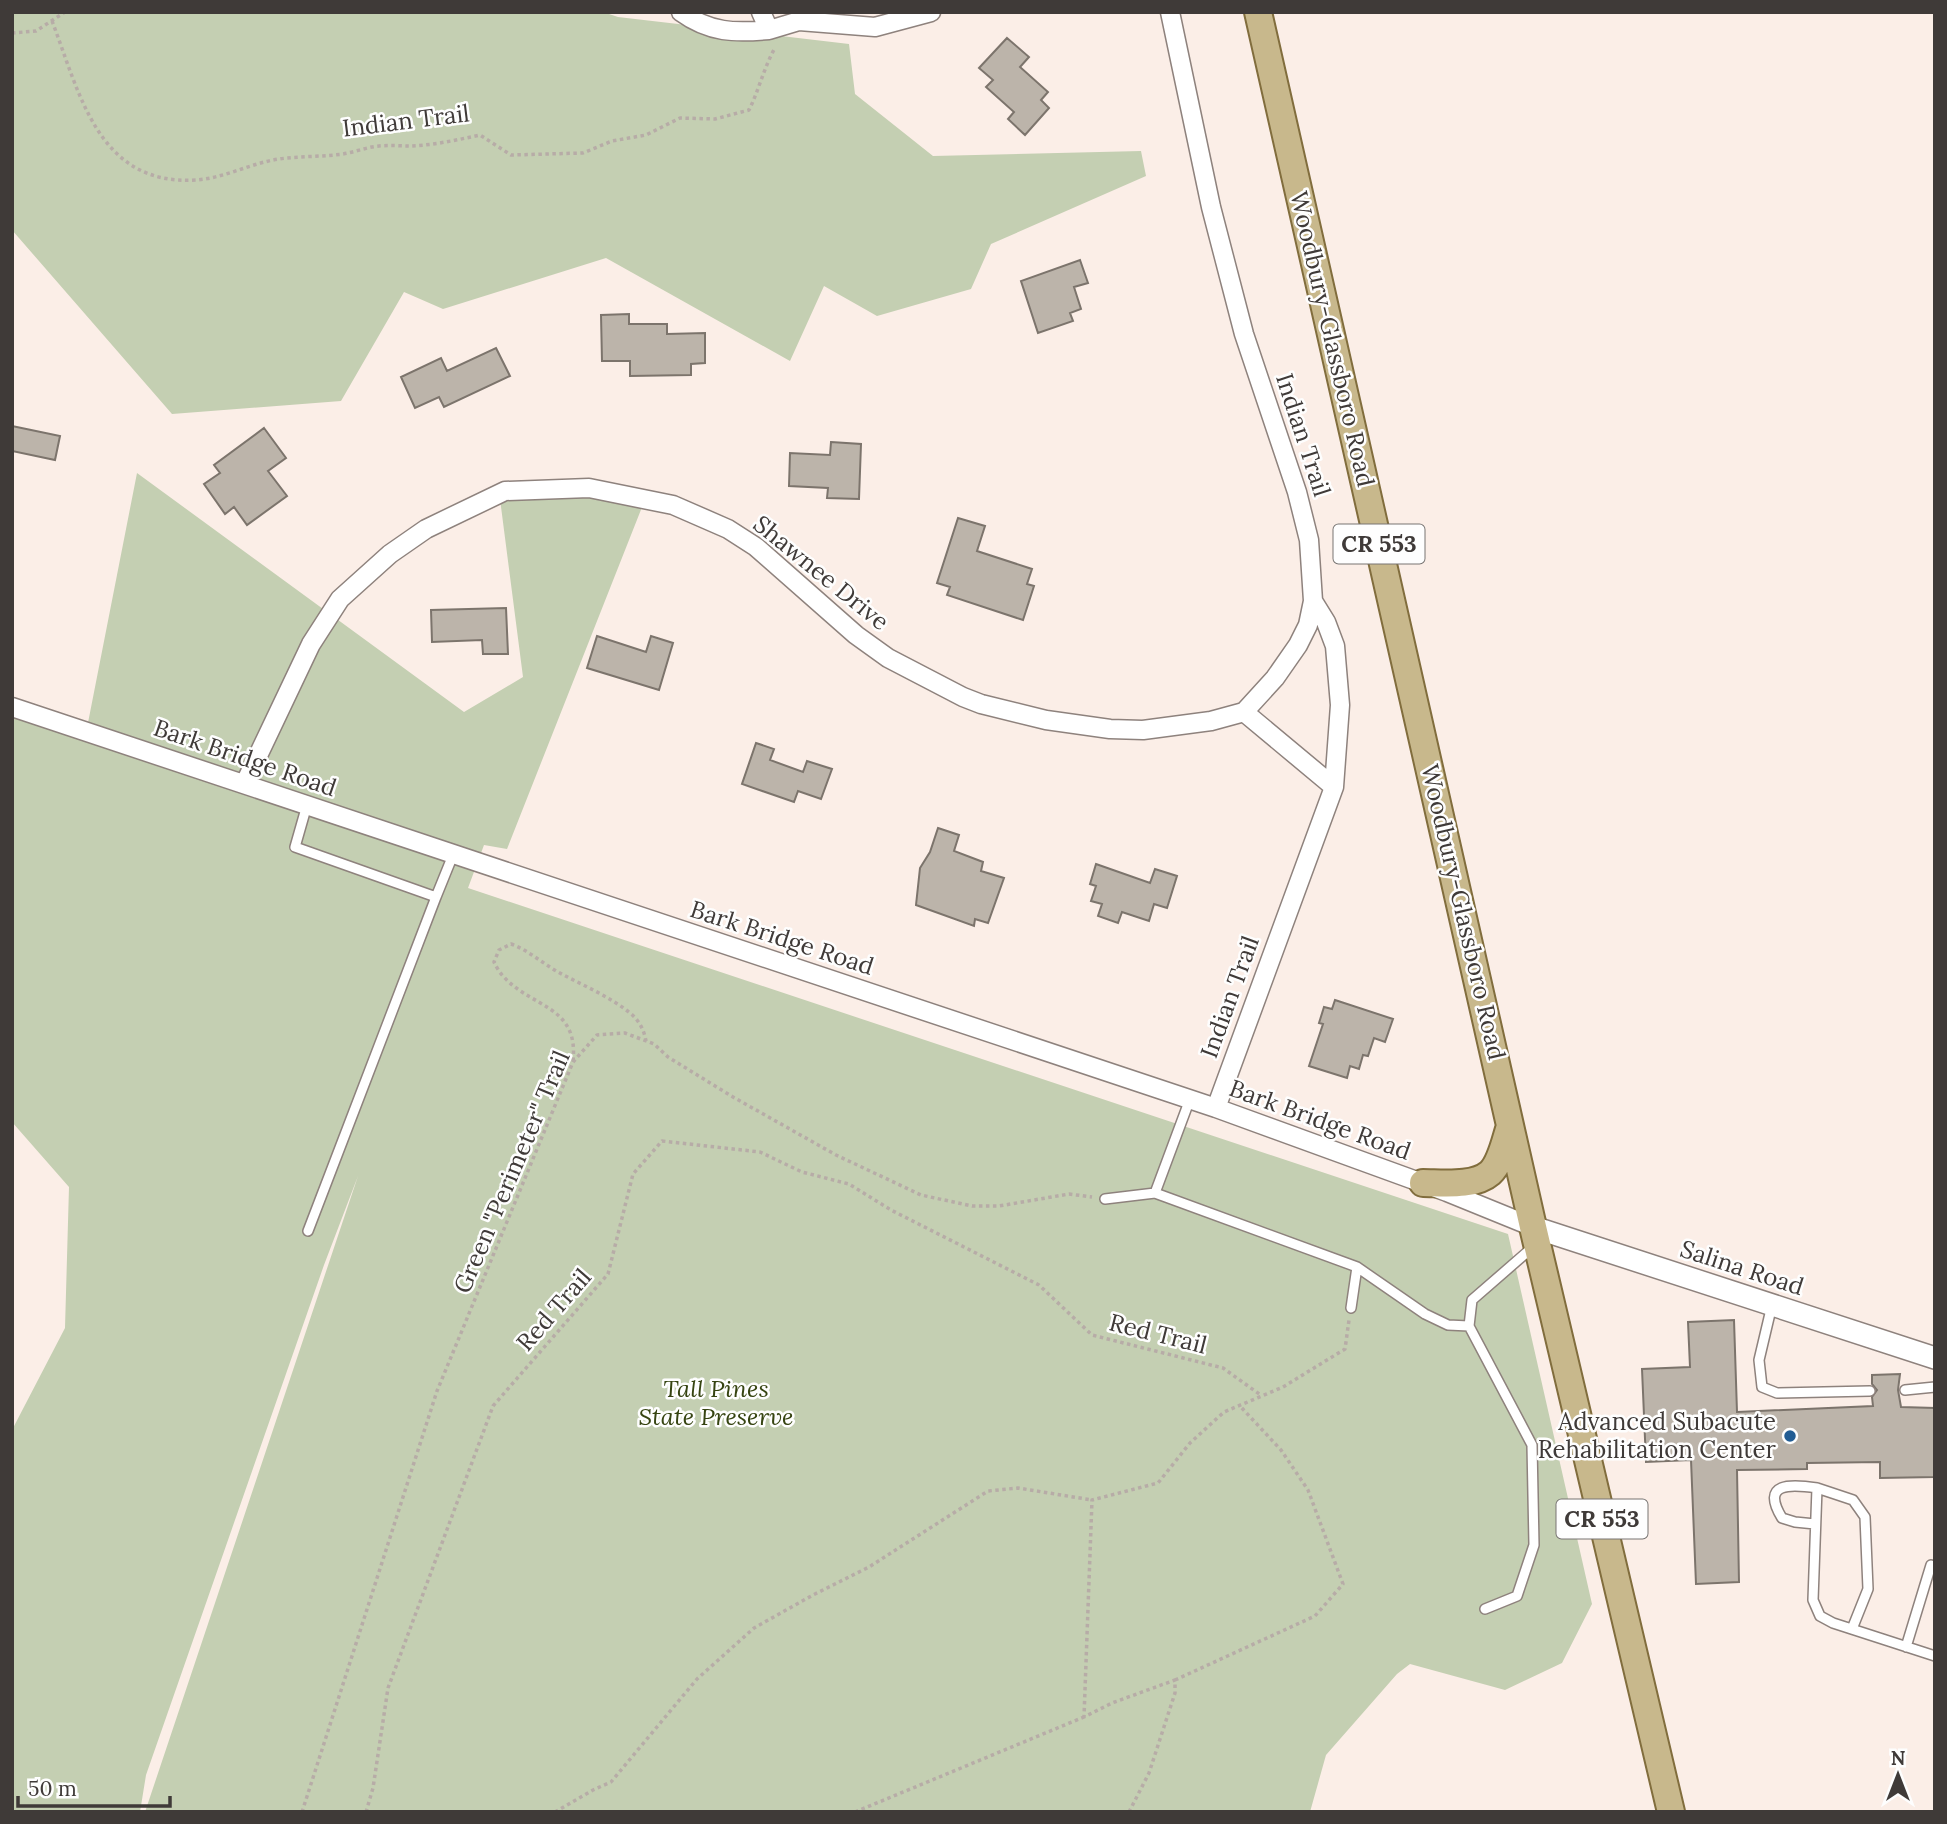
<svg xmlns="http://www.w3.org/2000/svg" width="1947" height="1824" viewBox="0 0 1947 1824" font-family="Lora,serif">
	<rect width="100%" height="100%" fill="#fbeee7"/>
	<!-- green -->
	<path fill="#c4cfb2" d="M12,12H603L618,17L849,44L855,94L933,156L1141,151L1146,176L991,244L971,289L877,316L824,286L790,361L606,258L443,309L404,292L341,401L172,414L12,230Z
		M137,473L464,712L523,677L500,499L646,497L507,849L484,845L468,888L1508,1234L1592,1604L1562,1663L1505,1690L1410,1664L1397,1674L1326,1755L1310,1812H145L358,1176L324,1265L146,1775L140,1812H12V1430L65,1328L69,1187L12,1122V709L86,733Z"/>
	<!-- building -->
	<path fill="#bcb4aa" stroke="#7c746c" stroke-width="2" d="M1007,38L1029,57L1020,67L1048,92L1041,100L1049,108L1025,135L1008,119L1014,112L986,87L993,80L979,68Z
		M1080,260L1088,283L1074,287L1081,309L1070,313L1073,321L1038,333L1021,281Z
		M629,314V324H667V334L705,333V363L691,364V375L630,376V361H602L601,315Z
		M496,348L510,376L444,407L439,397L415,408L401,377L441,358L447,371Z
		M12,426L60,436L55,460L12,451Z
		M264,428L286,458L268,471L287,496L247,525L234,507L225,514L204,484L220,473L214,465Z
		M831,442L861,444L859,499L827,498L828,488L789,486L790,453L830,455Z
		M958,518L985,526L977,551L1032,569L1027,584L1034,586L1023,620L947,595L950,587L937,583Z
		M506,608L508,654H483L482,640L432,642L431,610Z
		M597,636L646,652L651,636L673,643L659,690L587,668Z
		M756,743L774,749L770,760L803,772L807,761L832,769L821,799L798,791L794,802L742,784Z
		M938,828L959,835L954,851L983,862L981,871L1004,878L988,923L975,919L974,926L916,905L920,868L930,852Z
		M1096,864L1150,883L1155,869L1177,876L1167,908L1154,904L1149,921L1122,912L1118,923L1098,916L1102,904L1091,901L1096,886L1090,884Z
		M1335,1000L1393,1019L1385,1042L1374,1038L1368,1056L1363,1055L1359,1069L1350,1066L1347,1078L1309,1066L1323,1024L1319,1023L1324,1007L1332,1009Z
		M1734,1320L1737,1412L1873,1406L1872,1397L1877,1390L1872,1384V1375L1900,1374L1898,1390L1901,1407L1935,1408V1477L1880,1478V1462L1807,1463V1469L1737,1470L1739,1582L1696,1584L1691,1460L1646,1462L1642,1369L1690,1367L1688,1322Z"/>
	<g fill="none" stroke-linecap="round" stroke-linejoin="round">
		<defs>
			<path id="service" d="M307,805L295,847L436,897L453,855
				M1155,1193L1190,1099
				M1105,1199L1155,1193L1357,1267L1425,1314L1448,1325L1469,1326
				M308,1231L436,897
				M1772,1305L1759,1360L1762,1387L1777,1393L1870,1391
				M1351,1308L1357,1267
				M1905,1390L1935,1387
				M1815,1524L1795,1522L1782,1518C1760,1482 1791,1484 1817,1488
				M1485,1609L1517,1596L1534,1545L1532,1445L1469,1326L1472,1300L1533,1247
				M1852,1629L1868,1589L1865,1517L1853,1500L1817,1488L1813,1600L1820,1616L1833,1623L1935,1656
				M1906,1647L1931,1565"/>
			<path id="minor" d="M681,12C710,33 735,33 769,30L761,12
				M1170,12L1211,207L1244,334L1297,492L1309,540L1313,601L1326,622L1335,646L1340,705L1334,787L1216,1108
				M769,30L799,21L875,27L931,12
				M12,707L1216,1108L1447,1192L1533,1227
				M1244,712L1334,787
				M245,783L311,644L340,599L390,554L426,529L505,491L589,488L673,505L728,529L756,547L856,635L888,658L963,697L981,704L1046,720L1110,729L1143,730L1211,721L1244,712L1275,678L1298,645L1308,625L1313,601"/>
			<path id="tertiary" d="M1533,1227L1935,1358"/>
			<path id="primary" d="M1258,12L1533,1227L1671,1812
				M1423,1183C1442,1183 1474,1187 1490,1173C1501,1163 1505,1141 1510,1126"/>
		</defs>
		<!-- service casing -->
		<use href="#service" stroke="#8e827d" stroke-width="12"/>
		<!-- minor casing -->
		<use href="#minor" stroke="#8e827d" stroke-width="21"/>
		<!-- tertiary casing -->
		<use href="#tertiary" stroke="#8e827d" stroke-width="24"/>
		<!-- primary casing -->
		<use href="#primary" stroke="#816d3d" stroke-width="30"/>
		<!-- path -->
		<path stroke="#b7aca7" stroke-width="3.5" stroke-dasharray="3.5 3.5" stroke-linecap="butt" d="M52,21C80,94 98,186 196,180C225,178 251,163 279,159C300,156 321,157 343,154C355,152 367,147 379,146C390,145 401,146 411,146C434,145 457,140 480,135L511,155L583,153L612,141L646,135L680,118L715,119L749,110C759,90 764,67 775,48
			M12,33L36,31L65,12
			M573,1061C579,1005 531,1008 503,976C499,972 496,966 494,962L499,950L511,944C528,950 542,963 558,972C582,985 609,996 630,1013C639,1020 644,1030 646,1041
			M1175,1680L1315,1616L1343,1584L1308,1490L1281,1450L1240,1406
			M302,1812L437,1391L573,1062L597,1035L625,1033L654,1044L668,1057L733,1097L836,1155L921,1195L972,1206H999L1069,1194L1092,1197
			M366,1812L373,1788L388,1688L493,1406L608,1274L633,1174L662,1141L760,1152L802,1172L849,1184L891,1210L1039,1285L1092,1335L1223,1368L1262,1396
			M555,1812L593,1790L611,1782L697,1679L754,1628L813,1595L869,1567L988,1491L1018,1488L1092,1500
			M855,1812L1084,1717
			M1129,1812L1149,1773L1175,1693V1680L1112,1703L1084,1717L1092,1500L1158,1483L1190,1443L1224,1412L1283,1387L1345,1349L1349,1320"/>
		<!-- service -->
		<use href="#service" stroke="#fff" stroke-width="9"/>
		<!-- minor -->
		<use href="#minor" stroke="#fff" stroke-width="18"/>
		<!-- tertiary -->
		<use href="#tertiary" stroke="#fff" stroke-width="21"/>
		<!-- primary -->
		<use href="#primary" stroke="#c8b88c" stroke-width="26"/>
	</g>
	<!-- markers -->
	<circle fill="#225d94" stroke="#fefefe" stroke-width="2.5" cx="1790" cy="1436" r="7"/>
	<g text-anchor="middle" stroke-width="5" stroke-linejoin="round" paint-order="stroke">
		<!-- shield labels -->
		<g fill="#fefefe" stroke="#787573" stroke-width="2">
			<rect x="1333.5" y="524.5" width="91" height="39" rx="5"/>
			<rect x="1556.5" y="1499.5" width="91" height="39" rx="5"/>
		</g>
		<g font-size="23" font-weight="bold" fill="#3f3a38">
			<text x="1379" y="552">CR 553</text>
			<text x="1602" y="1527">CR 553</text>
		</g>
		<!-- street labels -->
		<g font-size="24" fill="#3f3a38" stroke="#fefefe">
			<text transform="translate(406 121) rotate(-7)" y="8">Indian Trail</text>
			<text transform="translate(1332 339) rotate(77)" y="8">Woodbury-Glassboro Road</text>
			<text transform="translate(1303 435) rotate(72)" y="8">Indian Trail</text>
			<text transform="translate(821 573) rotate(39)" y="8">Shawnee Drive</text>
			<text transform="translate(245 758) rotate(19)" y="8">Bark Bridge Road</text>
			<text transform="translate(1463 912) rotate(77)" y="8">Woodbury-Glassboro Road</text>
			<text transform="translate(782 938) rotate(18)" y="8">Bark Bridge Road</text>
			<text transform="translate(1230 997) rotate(-70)" y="8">Indian Trail</text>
			<text transform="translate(1320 1120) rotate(20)" y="8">Bark Bridge Road</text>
			<text transform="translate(512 1172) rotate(-67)" y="8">Green "Perimeter" Trail</text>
			<text transform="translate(1742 1268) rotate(18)" y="8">Salina Road</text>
			<text transform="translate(554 1310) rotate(-49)" y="8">Red Trail</text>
			<text transform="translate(1158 1334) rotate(14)" y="8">Red Trail</text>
		</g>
		<!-- park labels -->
		<g font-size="24" font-style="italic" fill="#364411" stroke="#fefefe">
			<text x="716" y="1397">Tall Pines<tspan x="716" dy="28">State Preserve</tspan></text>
		</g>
		<!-- poi labels -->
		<g font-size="24" fill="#3f3a38" stroke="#fefefe" text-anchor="end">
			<text x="1776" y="1430">Advanced Subacute<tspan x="1776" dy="28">Rehabilitation Center</tspan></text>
		</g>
	</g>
	<!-- border -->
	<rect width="1947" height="1824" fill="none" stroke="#3f3a38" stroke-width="28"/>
	<!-- north arrow -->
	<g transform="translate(1898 1775)" stroke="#fefefe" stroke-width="5" paint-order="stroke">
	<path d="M0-5L12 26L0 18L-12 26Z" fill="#3f3a38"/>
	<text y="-10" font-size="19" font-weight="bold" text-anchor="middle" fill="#3f3a38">N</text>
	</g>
	<!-- scale -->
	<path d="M18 1796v10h152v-10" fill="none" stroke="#3f3a38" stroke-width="3.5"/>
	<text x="28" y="1796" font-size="21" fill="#3f3a38" stroke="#fefefe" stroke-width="5" paint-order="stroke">50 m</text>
</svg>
